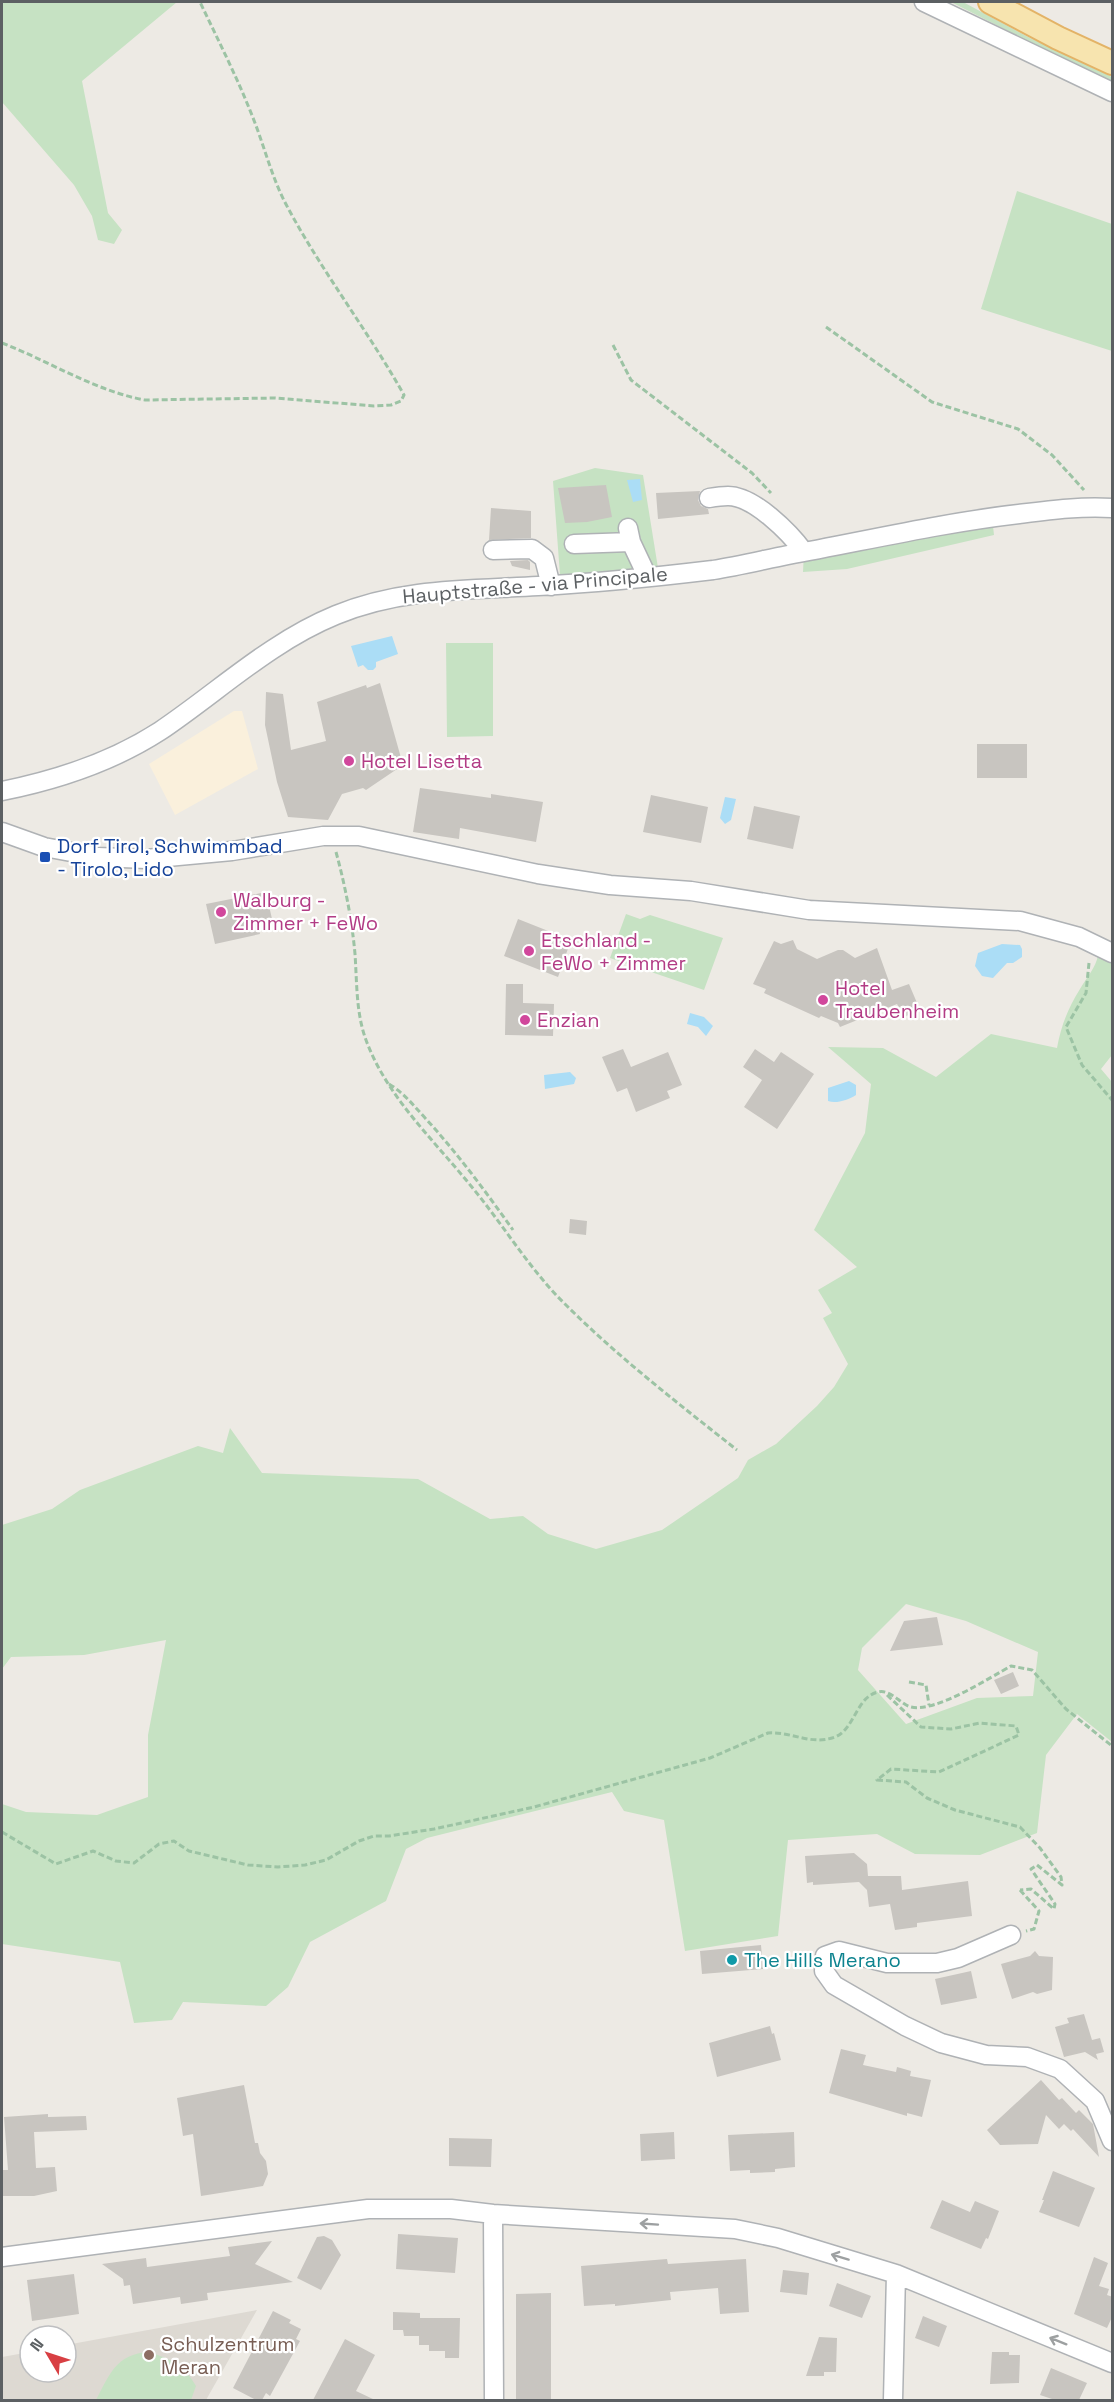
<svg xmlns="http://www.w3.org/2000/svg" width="1114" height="2402" viewBox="0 0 1114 2402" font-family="'Space Grotesk',sans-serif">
	<rect width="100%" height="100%" fill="#edeae4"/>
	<!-- commercial -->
	<path fill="#faf0dc" d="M234,711H242L258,769L175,815L149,764Z"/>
	<!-- education -->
	<path fill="#ddd9d2" d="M257,2310L206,2400H2V2357L30,2352V2372H66V2345Z"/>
	<!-- green -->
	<path fill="#c6e2c3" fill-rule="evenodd" d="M2,2H177L82,81L108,213L122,230L114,244L98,240L92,216L74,185L2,102Z
		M951,2H963L1030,38L1112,77V81L1081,68Z
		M1017,191L1112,224V351L981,309Z
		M595,468L643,475L658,568L560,575L553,481Z
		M992,517L994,535L847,569L803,572L804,552Z
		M446,643H493V736L447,737Z
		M626,914L640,919L650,915L723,938L704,990L610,958Z
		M1098,955L1112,963V1055L1101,1069L1112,1082V1742L1077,1714L1046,1755L1037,1833L980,1855L915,1854L877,1834L788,1840L778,1936L685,1951L664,1820L624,1811L612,1792L427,1838L406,1849L386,1901L310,1942L288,1987L266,2006L183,2002L172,2020L134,2023L120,1962L2,1944V1804L26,1812L97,1815L148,1797V1735L166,1640L84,1655L11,1657L2,1669V1525L52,1509L80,1490L198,1446L223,1453L230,1428L262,1473L418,1479L490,1519L523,1516L548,1534L596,1549L662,1530L738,1478L748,1460L776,1444L817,1406L834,1387L848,1364L823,1318L832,1313L818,1290L857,1267L814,1230L865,1133L871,1084L828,1047L883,1048L936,1077L991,1034L1057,1048C1061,1026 1068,1008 1080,989C1086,978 1096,968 1098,955ZM906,1604L966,1621L1038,1652L1033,1696L977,1698L906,1724L858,1670L862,1648Z
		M149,2352C172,2360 183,2364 196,2386L191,2400H96C110,2374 116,2354 149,2352Z"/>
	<!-- water -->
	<path fill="#abddf6" d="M640,479L642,500L633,502L627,480Z
		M392,636L398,654L376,662V667L373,670H368L363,665L358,667L351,646Z
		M725,797L736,799L731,820L725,824L720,818Z
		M1002,944L1020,945L1022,949V957L1013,963H1007L993,978L982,976L975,966L978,953Z
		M690,1013L704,1017L713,1026L706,1036L698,1027L687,1024Z
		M570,1072L576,1078L574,1084L545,1089L544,1075Z
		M849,1081L856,1085V1095C848,1100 836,1104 828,1101V1088Z"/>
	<!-- building -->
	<path fill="#c8c5c0" d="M606,485L612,517L587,522L565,523L558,488Z
		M700,491L698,500L701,506L708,509L709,514L658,519L656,493Z
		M491,508L531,511V538L489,540Z
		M528,560L530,562V570L512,566L510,561Z
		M380,683L403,765L366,790L363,788L342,794L328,820L288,817L277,782L265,725L266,692L283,694L291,750L326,741L317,702L366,685L367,688Z
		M977,744H1027V778H977Z
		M420,788L491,798V794L543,802L536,842L460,828L459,839L413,832Z
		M651,795L708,807L701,843L643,832Z
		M754,806L800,816L793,849L747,839Z
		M266,892L272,919L257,923L260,934L215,944L206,904Z
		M518,919L571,940L558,977L504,956Z
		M793,940L797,949L817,959L838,950H843L855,958L877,948L892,990L909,984L920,1010L904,1017L897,1004L840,1027L838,1023L821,1016L819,1018L764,993L766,989L753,984L774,941L781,944Z
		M506,984H523V1003L554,1004L553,1036L505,1035Z
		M623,1049L631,1067L668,1052L682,1085L667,1091L670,1098L636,1112L627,1088L617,1092L602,1057Z
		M755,1049L774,1062L781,1052L814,1074L777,1129L744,1107L762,1080L743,1067Z
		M570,1219L587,1221L586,1235L569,1233Z
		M937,1617L943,1645L890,1651L904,1621Z
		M1013,1672L1019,1686L1001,1694L994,1680Z
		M854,1853L867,1864L868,1876H901L902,1890L968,1881L972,1916L917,1923V1927L895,1930L890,1904L869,1907L867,1890L859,1882L813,1885V1882L807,1883L805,1856Z
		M761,1945L763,1969L702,1974L700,1951Z
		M1035,1951L1039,1956L1053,1957L1052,1990L1037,1994L1033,1992L1012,1999L1001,1964L1030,1956Z
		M971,1971L977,1998L941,2005L935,1979Z
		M1084,2014L1092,2040L1100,2038L1104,2052L1096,2054L1098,2060L1085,2052L1064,2057L1055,2027L1069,2023L1067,2018Z
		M770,2026L772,2034L774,2033L781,2060L717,2077L709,2043Z
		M841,2049L866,2055L863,2065L896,2072L897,2067L911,2071L910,2076L931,2080L922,2117L907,2113V2116L829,2093Z
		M1041,2080L1059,2100L1062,2098L1076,2113L1079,2110L1093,2124L1099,2157L1073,2129L1071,2131L1064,2124L1059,2129L1046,2115L1038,2144L1000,2145L987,2130Z
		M244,2085L255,2143H258L260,2153L266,2161L268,2174L263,2186L201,2196L193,2134L183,2136L177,2098Z
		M48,2114V2117L86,2116L87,2130L34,2132L36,2168L55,2167L57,2191L34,2196H3L2,2170H8L4,2117Z
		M674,2132L675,2159L641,2161L640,2134Z
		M794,2132L795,2167L775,2169V2172L750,2173V2170L730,2171L728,2135Z
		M449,2138L492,2139L491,2167L449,2166Z
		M1053,2171L1095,2188L1079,2227L1039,2212L1044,2200H1042Z
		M942,2200L970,2212L975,2201L999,2211L988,2239L986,2238L981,2249L930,2228Z
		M398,2234L458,2238L455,2273L396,2269Z
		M324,2236L332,2240L341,2255L321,2290L297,2278L317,2237Z
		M272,2241L255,2264L293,2282L207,2293L208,2300L181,2304L180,2297L133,2304L130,2285L124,2286L123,2279L102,2264L146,2258L147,2267L230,2256L228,2247Z
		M1094,2257L1108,2263L1099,2286L1109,2289L1107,2295L1113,2297V2315L1107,2328L1074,2314Z
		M667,2259L668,2264L746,2259L749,2312L720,2314L718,2288L670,2292L671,2300L615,2306V2304L584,2306L581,2266Z
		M783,2270L809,2273L807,2295L780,2292Z
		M74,2274L79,2314L32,2321L27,2280Z
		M837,2283L871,2296L862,2318L829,2306Z
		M551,2293V2400H516V2294Z
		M273,2311L291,2320L289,2323L301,2329L296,2339L300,2341L270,2396L266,2393L262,2400H256L233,2388Z
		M393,2312L420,2313V2318H460L459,2358H445V2351H429V2345H419V2336H404L403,2330H393Z
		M923,2316L947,2326L939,2347L915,2338Z
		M819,2337L837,2338L836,2372H824V2376H806Z
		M345,2339L375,2355L356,2391L375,2400H313Z
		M992,2352H1009V2355H1020L1019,2383L990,2384Z
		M1051,2368L1087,2383L1079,2400H1055L1040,2395Z"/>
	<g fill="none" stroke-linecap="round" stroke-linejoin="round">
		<defs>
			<path id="minor" d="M924,2L1112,92
				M709,498C715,497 722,496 728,496C754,496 790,533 804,552
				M628,528L631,542L647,576
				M574,544L631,542
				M493,550L532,549L544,558L551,586
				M2,791C57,780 112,762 160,731C218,692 270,642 336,615C401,588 468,590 538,586C596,583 655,577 713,570C738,566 763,560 788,555C865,541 941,523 1019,514C1051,510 1081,506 1112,508
				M2,832L44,847L98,857L146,859L232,851L323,836H359L538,874L610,885L691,891L809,910L1020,921L1079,937L1112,953
				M1011,1935L958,1958L937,1963H887L839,1951L825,1956L824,1971L834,1985L905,2026L941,2043L986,2055L1027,2057L1060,2069L1095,2101L1112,2141
				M493,2214L494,2400
				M2,2257L368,2209H451L493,2214L735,2229L778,2238L896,2274L1112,2363
				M893,2400L896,2274"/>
			<path id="major" d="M990,2L1058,38L1112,63"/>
		</defs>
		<!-- minor casing -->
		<use href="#minor" stroke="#afb2b5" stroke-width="21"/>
		<!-- major casing -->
		<use href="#major" stroke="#e3b367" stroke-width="26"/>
		<!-- path -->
		<path stroke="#9cc3a4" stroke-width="3" stroke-dasharray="6 3" stroke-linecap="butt" d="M826,327L932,402L1018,429L1052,455L1084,490
			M2,343C49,361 95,391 145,400L275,398L374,406L391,405L401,401L404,395C368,331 323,273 288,208C273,181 266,152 255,123C239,81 219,42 200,2
			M613,345L631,380L752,473L771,493
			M336,852C345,885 352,920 355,954C357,983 356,1013 366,1040C387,1097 433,1139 471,1186C501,1222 525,1262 558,1297C613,1353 675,1401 737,1450
			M1089,963L1086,993L1066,1027L1082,1065L1112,1100
			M389,1084C404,1093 414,1106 426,1119C458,1154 486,1192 513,1230
			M909,1682L926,1685L929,1705
			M887,1695L921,1727L951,1729L980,1723L1016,1726L1019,1735L939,1772L891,1769L877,1780L906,1782L927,1798L955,1810L1020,1827L1040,1848L1061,1877L1062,1885L1037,1865L1031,1869L1055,1904L1054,1909L1031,1889L1020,1890
			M2,1832L56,1864L93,1851L116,1861L134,1863L159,1844L174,1841L189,1851L248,1865L278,1867L305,1865L326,1860L359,1841L374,1836H389L434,1829L534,1807L710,1758L768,1733C791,1731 810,1746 835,1737C855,1729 856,1697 878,1692C891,1689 900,1704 911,1707C935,1713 989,1678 1011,1666L1032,1670L1066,1709L1112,1746
			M1020,1890L1039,1911L1034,1929L1026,1931"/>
		<!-- minor -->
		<use href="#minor" stroke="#fff" stroke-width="18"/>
		<!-- major -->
		<use href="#major" stroke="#f7e4af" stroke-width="22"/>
	</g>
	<!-- one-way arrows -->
	<defs><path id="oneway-shaft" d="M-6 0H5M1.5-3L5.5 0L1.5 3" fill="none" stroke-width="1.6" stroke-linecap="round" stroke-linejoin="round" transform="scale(1.5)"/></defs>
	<g stroke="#9da0a1">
		<use href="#oneway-shaft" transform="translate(649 2224) rotate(-176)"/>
		<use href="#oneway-shaft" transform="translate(840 2257) rotate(-163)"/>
		<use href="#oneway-shaft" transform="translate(1058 2341) rotate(-158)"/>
	</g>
	<!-- markers -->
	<g fill="#d1479c" stroke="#fff" stroke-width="2">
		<circle cx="349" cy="761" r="6"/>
		<circle cx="221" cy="912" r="6"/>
		<circle cx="529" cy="951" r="6"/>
		<circle cx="823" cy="1000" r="6"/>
		<circle cx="525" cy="1020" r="6"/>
	</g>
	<rect fill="#1a4fb4" stroke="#fff" stroke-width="2" x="39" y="851" width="12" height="12" rx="3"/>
	<circle fill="#0f9aa8" stroke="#fff" stroke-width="2" cx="732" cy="1960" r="6"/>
	<circle fill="#8d6e63" stroke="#fff" stroke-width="2" cx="149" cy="2355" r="6"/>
	<g text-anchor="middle" stroke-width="4.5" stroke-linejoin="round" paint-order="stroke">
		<!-- street labels -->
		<g font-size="20" fill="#5c6063" stroke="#fff">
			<text transform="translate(535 585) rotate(-5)" y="7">Hauptstraße - via Principale</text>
		</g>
		<!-- hotel labels -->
		<g font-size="20" fill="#b23c85" stroke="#fff" text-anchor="start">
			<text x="361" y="768">Hotel Lisetta</text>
			<text x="233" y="907">Walburg -<tspan x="233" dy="23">Zimmer + FeWo</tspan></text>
			<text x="541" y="947">Etschland -<tspan x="541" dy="23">FeWo + Zimmer</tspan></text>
			<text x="835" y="995">Hotel<tspan x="835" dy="23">Traubenheim</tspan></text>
			<text x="537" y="1027">Enzian</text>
		</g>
		<!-- transit labels -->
		<g font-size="20" fill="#164399" stroke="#fff" text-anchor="start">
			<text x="57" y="853">Dorf Tirol, Schwimmbad<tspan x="57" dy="23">- Tirolo, Lido</tspan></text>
		</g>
		<!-- culture labels -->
		<g font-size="20" fill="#0d838f" stroke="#fff" text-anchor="start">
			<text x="744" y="1967">The Hills Merano</text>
		</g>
		<!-- education labels -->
		<g font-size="20" fill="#785e54" stroke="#fff" text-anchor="start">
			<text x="161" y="2351">Schulzentrum<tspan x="161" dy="23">Meran</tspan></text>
		</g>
	</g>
	<!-- border -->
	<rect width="1114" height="2402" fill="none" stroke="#5c6063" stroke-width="6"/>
	<!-- north arrow -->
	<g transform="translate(48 2354) rotate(309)"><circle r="28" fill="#ffffff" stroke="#bebfc1" stroke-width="1.5"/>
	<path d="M0-4.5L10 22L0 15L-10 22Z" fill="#d83f43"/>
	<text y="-9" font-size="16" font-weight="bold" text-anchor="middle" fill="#5c6063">N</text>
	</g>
</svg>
